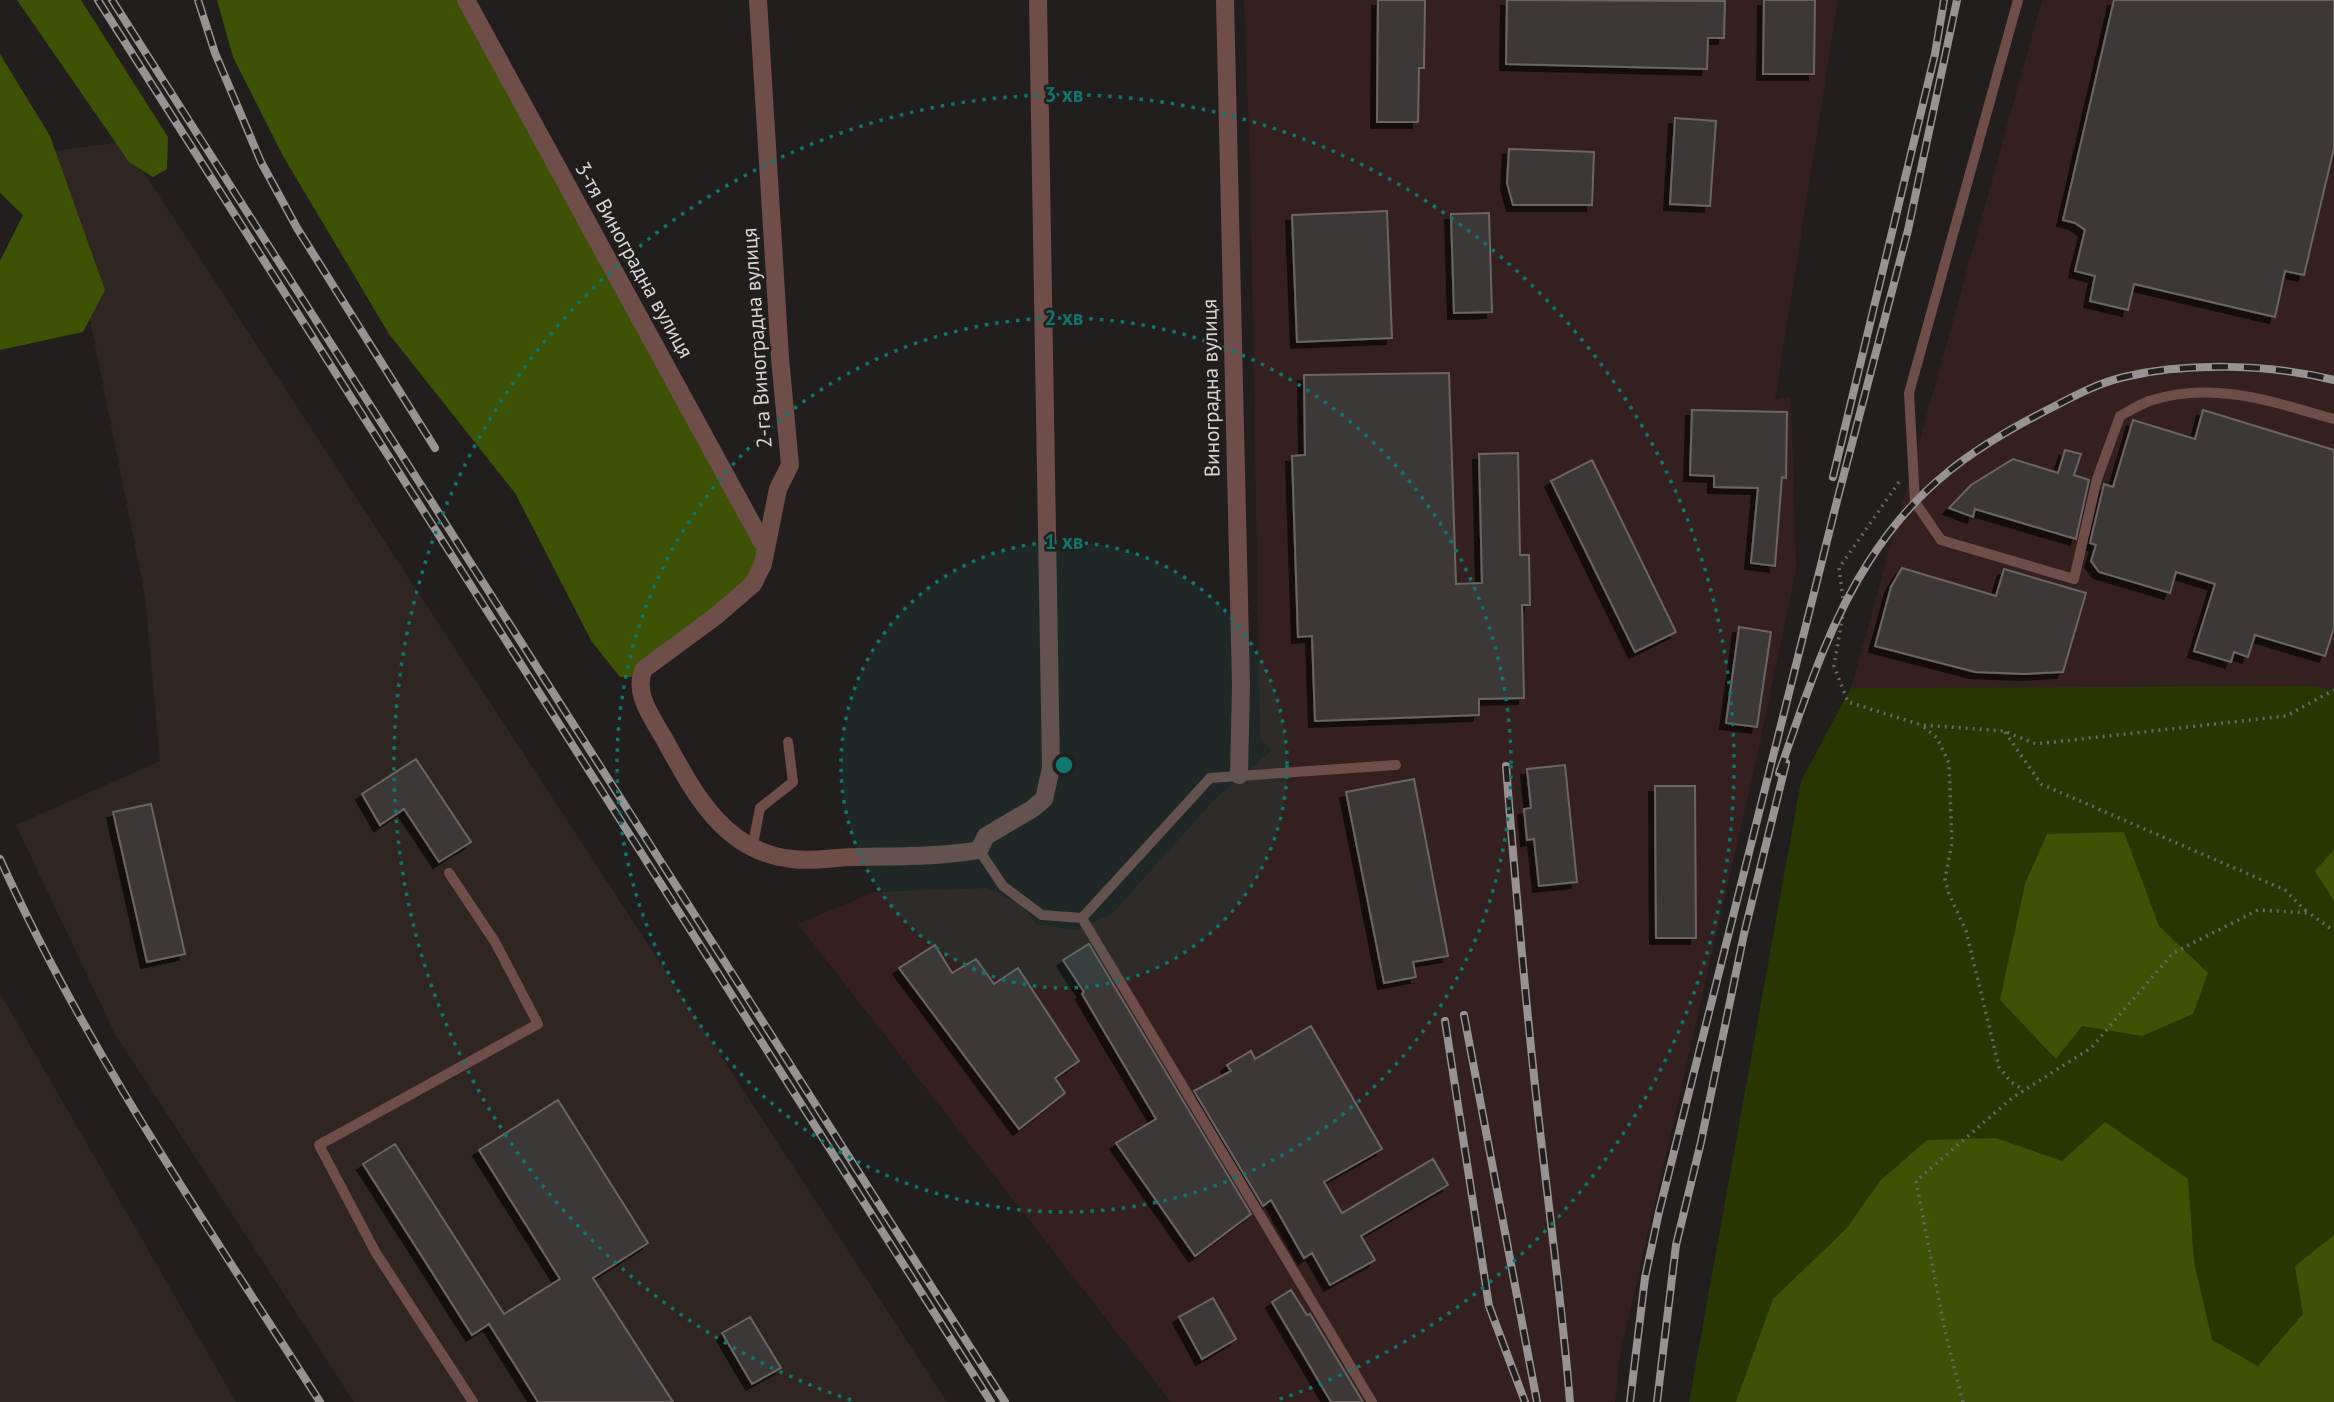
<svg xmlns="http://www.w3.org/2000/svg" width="2334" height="1402" viewBox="0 0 2334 1402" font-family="'PT Sans',sans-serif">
	<defs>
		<filter id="shadow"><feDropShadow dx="-6" dy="6" stdDeviation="0" flood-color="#0009"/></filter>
	</defs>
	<rect width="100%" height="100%" fill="#221e1d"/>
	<!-- built -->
	<path fill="#302621" d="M124,142L947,1402H354L115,1034L16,825L160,761L145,596L73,234L46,152Z
		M0,993L236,1402H0Z"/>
	<!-- industrial -->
	<path fill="#34211f" d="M1244,0H1838L1775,400L1791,396L1796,570L1756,761L1620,1355L1615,1402H1171L798,924L874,892L988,888L1023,906L1036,924L1077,930L1112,914L1213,801L1272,750L1260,739L1250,158Z
		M2042,0H2334V690L2310,686L1851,688Z"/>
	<!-- green -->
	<path fill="#283701" d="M2310,686L2334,690V1402H1689L1801,781L1851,688Z"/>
	<!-- forest -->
	<path fill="#3d5204" d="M17,0H81L168,137L167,169L153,177L129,162Z
		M217,0H466L762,542L754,587L634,677H620L592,642L515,493L389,334L283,156L233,57Z
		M0,54L50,136L105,290L83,332L0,350V261L23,215L0,193Z
		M2124,832L2159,926L2208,973L2193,1014L2142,1036L2082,1026L2056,1059L2000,1000L2025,884L2047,834Z
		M2334,850V901L2315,871Z
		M2105,1122L2188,1179L2194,1262L2212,1340L2258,1366L2303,1314L2295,1266L2334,1235V1402H1736L1773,1299L1846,1229L1880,1181L1927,1140L1996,1138L2062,1161Z"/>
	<!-- building -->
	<path fill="#3d3837" stroke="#6b6564" stroke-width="2" filter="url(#shadow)" d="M1378,0H1425L1424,68H1419L1418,122H1377Z
		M1507,0L1725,1L1724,38H1708L1707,69L1506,64Z
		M1764,0H1815L1814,74H1763Z
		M2114,0H2334V148L2304,275L2285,271L2275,317L2134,284L2128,310L2090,301L2095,276L2075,271L2085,230L2075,223L2063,220Z
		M1675,118L1716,121L1710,206L1670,204Z
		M1509,149L1594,152L1592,205H1513L1507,183Z
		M1387,211L1392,338L1297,342L1292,215Z
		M1489,213L1492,312L1454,313L1451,214Z
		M1449,373L1456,584L1482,583L1479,454L1518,453L1520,555H1529L1530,605H1522L1524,698L1479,699V715L1315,721L1312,636L1298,637L1292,456L1305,455L1304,375Z
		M1692,410L1787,412L1786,478L1782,477L1775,566L1751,563L1758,488L1714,487V476L1690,475Z
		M2203,410L2334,450V628L2325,656L2255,635L2248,657L2234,652L2231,662L2194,651L2215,584L2176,572L2170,593L2099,572L2091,561L2096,545L2090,543L2104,484L2113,487L2133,420L2195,439Z
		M2065,450L2081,454L2074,475L2089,480L2076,539L1975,509L1973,517L1949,508L1971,485L2013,459L2058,473Z
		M1592,460L1676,632L1635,652L1551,481Z
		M1902,568L1996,596L2004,569L2086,593L2063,672L2024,674L1975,672L1875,646L1891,587Z
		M1739,627L1771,632L1757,727L1726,723Z
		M416,759L471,842L439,862L404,809L380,825L362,794Z
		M1565,765L1577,882L1539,886L1534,839L1527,840L1524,809L1531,808L1527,769Z
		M1414,779L1448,956L1413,962L1416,977L1384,983L1346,792Z
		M1655,786H1695L1696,938H1656Z
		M151,804L185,954L147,962L113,812Z
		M1089,944L1251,1214L1195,1256L1116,1143L1156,1119L1082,994L1084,992L1063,960Z
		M935,945L952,973L976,959L994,984L1018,968L1079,1061L1055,1078L1065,1093L1019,1129L899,968Z
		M1311,1026L1382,1149L1324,1182L1342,1213L1433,1159L1448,1185L1361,1236L1375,1260L1330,1285L1312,1253L1304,1258L1271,1200L1263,1206L1194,1091L1231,1071L1227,1065L1251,1051L1255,1059Z
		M558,1100L648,1243L593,1278L673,1402H538L489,1324L472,1335L363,1164L395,1144L504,1314L560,1279L479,1150Z
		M1291,1290L1307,1315L1310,1314L1363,1402H1331L1272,1302Z
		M1213,1298L1236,1339L1202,1359L1179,1317Z
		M750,1317L781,1368L752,1384L722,1333Z"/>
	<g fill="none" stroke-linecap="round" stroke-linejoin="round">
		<!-- path -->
		<path stroke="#6a6665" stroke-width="3.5" stroke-dasharray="2 5" stroke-linecap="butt" d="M1899,482L1839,568L1844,608L1834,666L1848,702L1922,725L2004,731L2036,744L2286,716L2334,690
			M1924,727L1937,738L1949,763L1952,843L1945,879L1949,894L1966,931L1999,1067L2011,1082L2024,1090
			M2005,732L2041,784L2285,890L2307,912
			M1963,1402L1945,1331L1916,1181L2012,1098L2091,1048L2173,953L2258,910L2309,913L2334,931"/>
		<!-- lane -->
		<path stroke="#6f4e4a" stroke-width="10" d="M2018,0L1909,393L1915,502L1941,540L2074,579L2097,479L2120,416C2129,411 2139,405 2149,401C2213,380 2273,402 2334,419
			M752,849L760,808L793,782L788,742
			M979,850L1003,886L1042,915L1082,918L1210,778L1396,765
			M449,873L495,942L538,1024L319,1145L376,1253L473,1402
			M1082,918L1372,1402"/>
		<!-- street -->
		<path stroke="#6f4e4a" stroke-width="18" d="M466,0L762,542
			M758,0L780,358L790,465L778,489L763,564L753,584L716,616L644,669C632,693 654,720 666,742C695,795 725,852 792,859C813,862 835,857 856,857C898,856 938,857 979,850L986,836L1032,809L1044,799L1051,768L1038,0
			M1225,0L1241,685L1239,775"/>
		<defs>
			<path id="rail" d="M98,0L991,1402
				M112,0L1005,1402
				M198,0L215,53L261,162L297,228L435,448
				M1833,477L1935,54L1944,0
				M1506,766C1516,893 1527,1021 1542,1148C1552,1233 1563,1317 1570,1402
				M1779,773C1804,702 1827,627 1868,563C1916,487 1972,448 2051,408C2074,396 2098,383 2124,377C2187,362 2271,364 2334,380
				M0,859C86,1050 207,1225 320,1402
				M1464,1015L1537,1402
				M1445,1021L1489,1306L1525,1402
				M1630,1402L1645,1278L1659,1212L1838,497L1908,230L1957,0
				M1657,1402L1676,1245L1701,1142L1744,934L1786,763"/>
		</defs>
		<!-- rail casing -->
		<use href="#rail" stroke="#969392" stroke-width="8"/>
		<!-- rail -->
		<use href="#rail" stroke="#221e1d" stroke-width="5" stroke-dasharray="16" stroke-linecap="butt"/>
	</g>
	<!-- distance rings -->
	<circle cx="1064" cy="765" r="223" fill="#0f766e" fill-opacity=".12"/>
	<g fill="none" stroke="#0f766e" stroke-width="3.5" stroke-dasharray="3.5 7">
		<circle cx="1064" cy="765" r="223"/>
		<circle cx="1064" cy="765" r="447"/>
		<path d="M851 1400A670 670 0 1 1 1277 1400"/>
	</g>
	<g text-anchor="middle" stroke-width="5" stroke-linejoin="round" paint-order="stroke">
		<!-- street labels -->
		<g font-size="21" fill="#d7d4d3" stroke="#221e1d">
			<text transform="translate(634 260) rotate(61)" y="7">3-тя Виноградна вулиця</text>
			<text transform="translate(757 338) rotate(-94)" y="7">2-га Виноградна вулиця</text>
			<text transform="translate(1211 388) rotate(-91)" y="7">Виноградна вулиця</text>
		</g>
	</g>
	<circle cx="1064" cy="765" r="10" fill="#0f766e" stroke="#221e1d" stroke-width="3.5"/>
	<g font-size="21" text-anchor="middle" font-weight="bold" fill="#0f766e" stroke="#221e1d" stroke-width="5" stroke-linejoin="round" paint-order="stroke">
		<text x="1064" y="102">3 хв</text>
		<text x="1064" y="325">2 хв</text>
		<text x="1064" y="549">1 хв</text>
	</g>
</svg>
